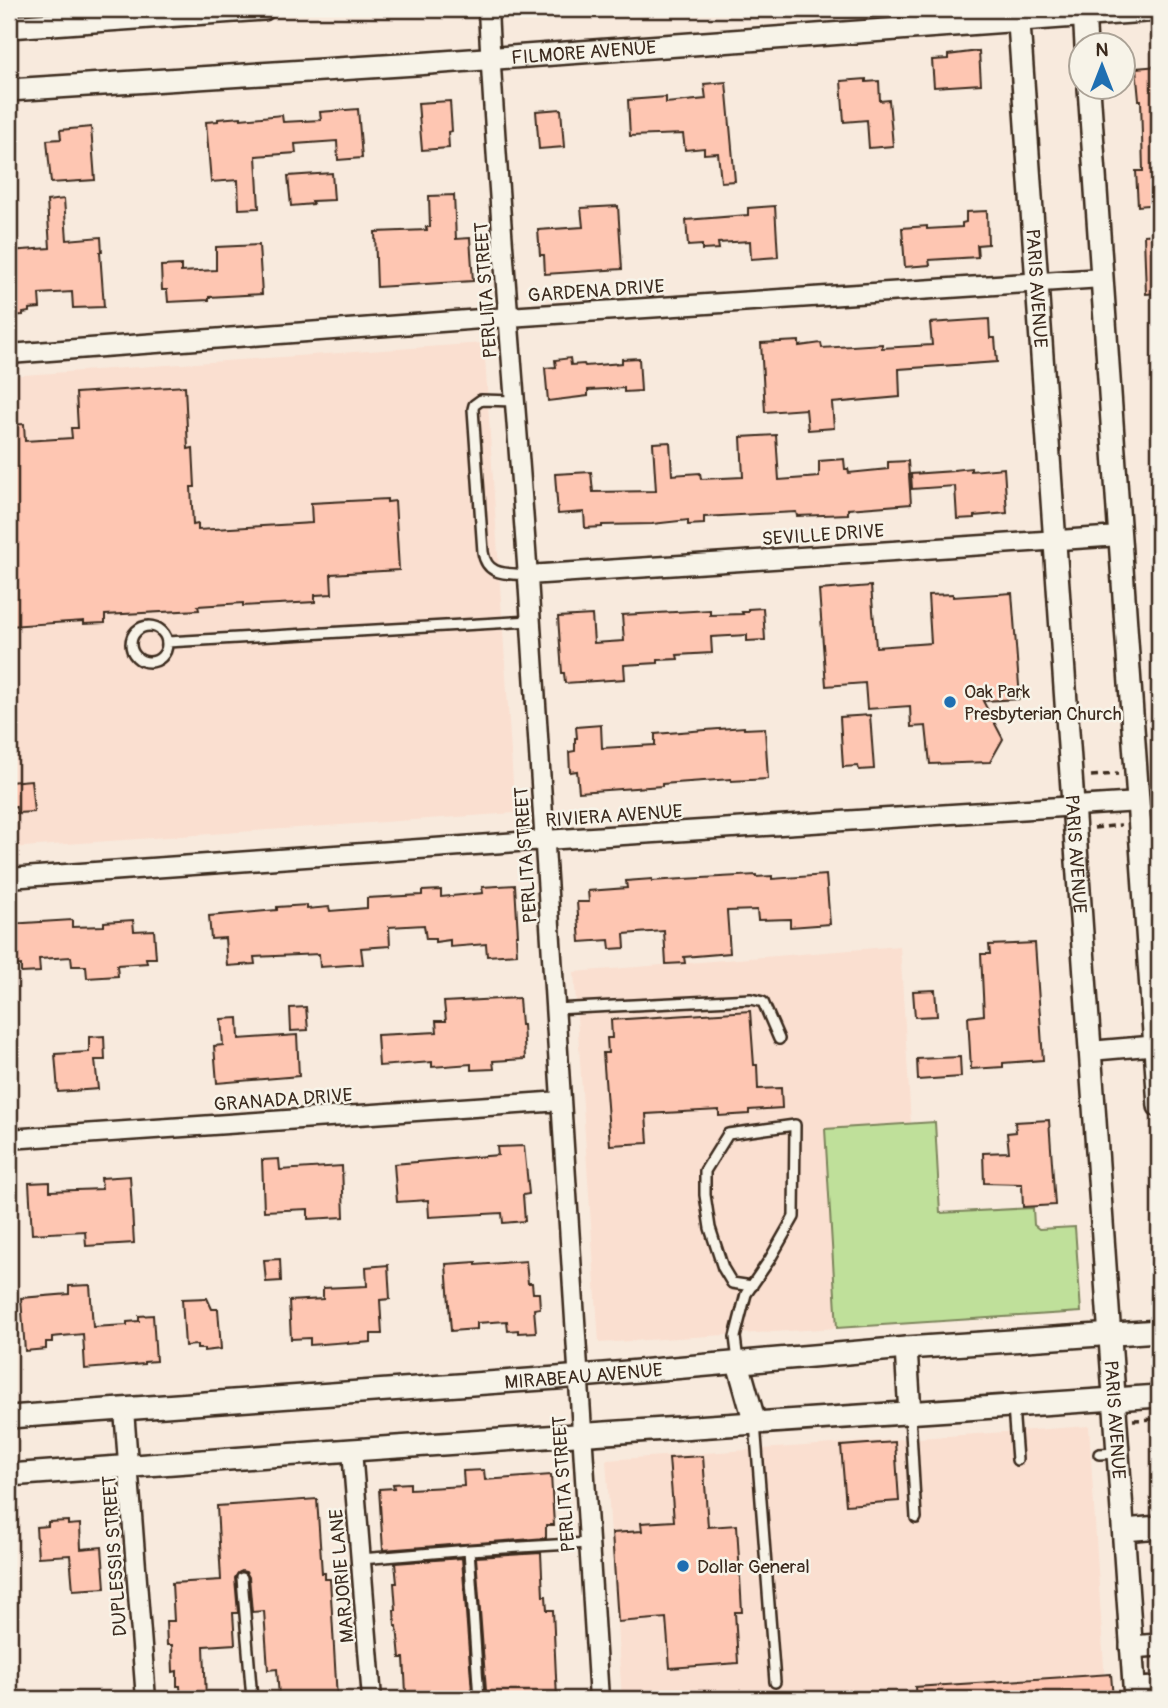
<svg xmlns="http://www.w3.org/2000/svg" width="1168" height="1708" viewBox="0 0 1168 1708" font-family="Pangolin,sans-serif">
	<rect width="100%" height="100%" fill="#f8eadd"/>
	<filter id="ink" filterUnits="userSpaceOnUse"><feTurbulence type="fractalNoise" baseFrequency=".0143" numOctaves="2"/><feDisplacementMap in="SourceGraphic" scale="14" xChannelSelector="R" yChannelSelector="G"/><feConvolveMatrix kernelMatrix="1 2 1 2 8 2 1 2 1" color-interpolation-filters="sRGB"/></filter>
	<g filter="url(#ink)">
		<!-- built -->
		<path fill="#fadfd0" d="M484,343L515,813L9,848V376Z
			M900,946L911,1123L825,1129L837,1328L599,1343L574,972Z
			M1089,1426L1106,1699H622L606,1460Z"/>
		<!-- green -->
		<path fill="#bfe09a" stroke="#7d855c" stroke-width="2" d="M935,1122L940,1213L1033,1208L1034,1225L1039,1229L1075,1227L1081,1312L837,1328L825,1129Z"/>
		<!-- building -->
		<path fill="#fec6b2" stroke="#3b2a1e" stroke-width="2" d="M979,51L981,84L934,87L932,60L948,59V55Z
			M1159,66V204L1138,206L1136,171H1143L1141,100H1139L1136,68Z
			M866,79V82L879,81L880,101L889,100L893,146L869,148L867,120L844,122L841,81Z
			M726,82L735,181L721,182L718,153L704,154V148L685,150L683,134L630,136L628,100L666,97V103L706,99L704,84Z
			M450,101L452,131L448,132L449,148L422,150L418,103Z
			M358,109L362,158L338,160L337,141L295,144L296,153L256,156L259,208L239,209L238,180L211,182L206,122L218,121V119L241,117V119L282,115L283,122L321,120L320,112Z
			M561,109L564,147L539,149L536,111Z
			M91,127L95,180L51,183L47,140L61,139L60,130Z
			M332,173L334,200L312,201L313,204L291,206L288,176Z
			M454,195L456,239L470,238L473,281L377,287L375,232L427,230L426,227H430L429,196Z
			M64,199L67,240L101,237L102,252H100L104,307L73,308L72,292L39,294L40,308L29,309V312L23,313V315L9,316V251L50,248L47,201Z
			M618,206L622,269L545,274L544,255H540L538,230L583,227L581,208Z
			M775,206L778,257L751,259L750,241L718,243L719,249L702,250V245L688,246L686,220L748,215V208Z
			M987,211L988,244L977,245L978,257L929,260L930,265L905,267L902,228L927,226V229L962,227V223L966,222V212Z
			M1159,234V293L1146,294L1144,235Z
			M259,245L262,294L209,297V300L168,302L167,290H162L161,266L181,265V272L216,270V247Z
			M989,319L990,338H995L997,362L899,369L900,397L832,403L834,428L808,430L806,409L765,412L761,343L799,341V346L821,343L822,348L882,344V348L932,345L930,323Z
			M570,358L571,365L584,364L585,366L622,363V359L639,358L641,391L624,392V388L588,390V396L548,401L545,368L556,367L555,360Z
			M185,386L188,449L193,448L195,487H191L193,525L198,524V530L312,523L311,503L387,499V502L395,501L399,570L331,574L332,594L315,595V602L243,606V603L198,606L199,610L105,615V623L84,624V621L9,626V425L24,424L25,441L72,438L71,428H78L76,393Z
			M776,435L779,480L819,477V461L844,459L845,469H848L849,473L888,469V462L908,461L911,504L848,509V514L797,516L796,512L704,517V524L688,525V520L652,524L602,525V527L585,528L584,512L558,514L555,474L591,472L593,492L656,491L653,443L670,442L672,475L700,473L701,479L743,477L741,437Z
			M971,468V471L1004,468L1007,513L974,516V518L957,519L955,486L912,489L911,474L954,471V470Z
			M871,586L876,647L931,643L928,595L953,594V597L1012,593L1020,699L983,701L1003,739L990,762L930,764L926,726L911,727L910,706L867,709L865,683L826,686L819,590Z
			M763,608L765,640L747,641V635L711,637L712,653L677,655L678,659L658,660V663L624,665L625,679L565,683L564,673H562L558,617L592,615L594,643L624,641L622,615L710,610V615L743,614L742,612H748V609Z
			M870,715L874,769L859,770L858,766L843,767L840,717Z
			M601,725L602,748L655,745V734L744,727V729L765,728L768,779L731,781V779L662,784V786L579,792L577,771L570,772L569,752L575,751V738H577L576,727Z
			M31,780L34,812L17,813L16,807L9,808V782Z
			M756,875V877L772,876V879L826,875L830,924L790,927V919L758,920L757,910L727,911L730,953L684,957L685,963L666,964L664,931L624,934L625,948L610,949L609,940L580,942L577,902H589L588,891L627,888L626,881L652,879V881L666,880Z
			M515,885L518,935H516L517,954L487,956L486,944L450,947V940L435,942V939H426L424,925L389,927L390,946L361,948L363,964L320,967L319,954L254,957L255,964L227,966L225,938L211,939L209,916L277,910V907L307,905V909L329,907L330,911L367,908V898L422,895V891L441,890V897L483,893L482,887Z
			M72,920V927L104,926V922L133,920L134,931L154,930L156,958H146L147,963L117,965L118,976L87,978L86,966H72L71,957L39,959L40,972L21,973V965L9,966V924Z
			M1035,943L1043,1060L1003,1063V1067L971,1069L968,1017L984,1015L981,954H990L989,945Z
			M935,990L937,1016L915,1017L913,991Z
			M519,998L521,1025H523L525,1059L493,1061L494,1069L471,1070V1064L432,1067V1062L379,1066L377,1035L437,1032L436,1021H446L444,1002Z
			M306,1007L308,1030L291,1031L290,1008Z
			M750,1011L754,1065H757L758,1089L781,1088L782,1108L749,1110V1114L719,1116V1110L646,1114L648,1143L610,1145L603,1053H608L607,1038H612L611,1020Z
			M238,1018L239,1039L297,1035L299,1076L217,1083L214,1046L223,1045L221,1019Z
			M104,1036L105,1060H95L98,1089L58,1092L55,1054L89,1052V1037Z
			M960,1057L961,1077L918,1080L917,1059Z
			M1049,1120L1055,1205L1023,1207L1022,1184L984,1183L983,1153L1009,1152L1007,1133L1016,1132L1015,1122Z
			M524,1146L529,1194L523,1195L525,1221L503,1223L502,1213L429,1217L428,1200L397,1202L394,1164L498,1155L497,1147Z
			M279,1159L280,1170L342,1166L344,1217L308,1219V1209L264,1211L262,1160Z
			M130,1176L134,1243L86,1246L85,1231L32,1234L29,1183L50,1182V1191L102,1189L101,1178Z
			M280,1259L281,1281L266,1282L264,1260Z
			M526,1261L528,1283H532L533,1293H539L540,1308L534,1309L536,1332L518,1333V1330L508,1331L507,1321L477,1323V1329L451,1331L446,1264L476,1262V1265Z
			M388,1265L390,1299L380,1300L382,1334H371V1342L348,1344V1342L310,1345V1338L291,1339L289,1301L323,1299V1288L367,1286L366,1267Z
			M90,1285L93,1327L127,1325V1322L139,1321V1316L153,1315L156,1361L144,1362V1364L85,1369L83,1334L52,1337V1342H46V1349L25,1351L21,1298L69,1294V1286Z
			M207,1298L212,1309H218L221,1349L204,1351V1349H197V1345L185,1346L182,1299Z
			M895,1442L899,1501L846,1505L841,1446Z
			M703,1456L708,1527L737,1525L742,1612H735L738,1663L670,1668L666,1618L618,1622L612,1533L642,1531L641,1523L674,1521L669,1458Z
			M484,1470L485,1480L551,1475L554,1525H546V1538L383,1550L379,1489L394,1488L393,1484L410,1483V1489L464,1486L463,1471Z
			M317,1499L322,1573H325V1579H330L337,1699H297V1696L279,1697L277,1669L268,1670L264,1611L252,1612L249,1577L246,1572L242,1571L238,1573L235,1578L238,1613H233L235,1644L204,1646L206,1699H181L180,1686H177V1671L173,1672L172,1645H167L166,1621H174L172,1583L221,1580L217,1506Z
			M68,1521V1525L80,1524L81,1549L102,1547L105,1588L73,1590L70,1555L38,1557L36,1527L48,1526V1522Z
			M541,1553L543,1596H546L547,1610H553L557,1699H490L489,1691H486L476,1557Z
			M462,1558L472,1692L437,1695L438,1699H410L409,1692H406L404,1658H400L397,1626H395L394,1610H396L394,1583H397L395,1563Z
			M1111,1674L1113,1699H916L915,1687Z"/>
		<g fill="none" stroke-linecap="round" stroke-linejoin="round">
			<defs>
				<path id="service" d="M515,401L481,400L474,405L473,409L483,552C487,577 507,573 528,575
					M131 644a18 18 0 1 1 36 0a18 18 0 1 1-36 0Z
					M167,642L531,621
					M555,1009L751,999L763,1002L779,1039
					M738,1361L735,1337L746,1294L770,1259L794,1217L795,1125L728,1134L705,1171V1195L710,1228L723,1268L732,1283L752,1286
					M1013,1407L1017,1460
					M910,1415L916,1518
					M755,1423L775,1682
					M1099,1454L1118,1453
					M361,1559L469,1550
					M242,1578L252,1699
					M479,1699L469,1550L588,1543"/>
				<path id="minor" d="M488,9C497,199 515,388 528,578C554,951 573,1326 599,1699
					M9,354L508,317L1102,278
					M528,575L1120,536
					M9,878L545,840L1139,802
					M1090,1051L1159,1045
					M9,1139L561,1101
					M124,1410L146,1699
					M352,1450L372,1699
					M1135,1688L1159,1686"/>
				<g id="tertiary">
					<path id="s1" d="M1018,9L1135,1699"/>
					<path d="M1084,9L1086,46"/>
					<path d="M9,27L264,9"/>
					<path d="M1089,88L1159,1106"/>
					<path id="s2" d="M9,90L416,64L1159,10"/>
					<path d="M906,1348L910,1414"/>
					<path d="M738,1363L755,1423"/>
					<path id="s3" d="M9,1417L557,1378L906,1348L1159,1331"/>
					<path d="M9,1475L352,1450L1159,1396"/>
					<path d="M1124,1530L1159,1527"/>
					<path d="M1131,1647L1159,1645"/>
				</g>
			</defs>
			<!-- service casing -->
			<use href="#service" stroke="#3b2a1e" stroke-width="14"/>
			<!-- minor casing -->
			<use href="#minor" stroke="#3b2a1e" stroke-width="23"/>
			<!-- tertiary casing -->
			<use href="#tertiary" stroke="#3b2a1e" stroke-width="26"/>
			<!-- path -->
			<path stroke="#3b2a1e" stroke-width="3.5" stroke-dasharray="7 5" stroke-linecap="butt" d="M1091,776L1118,774
				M1094,828L1121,825
				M1133,1420L1159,1419"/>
			<!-- service -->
			<use href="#service" stroke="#f7f3e8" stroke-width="9"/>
			<!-- minor -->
			<use href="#minor" stroke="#f7f3e8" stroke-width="18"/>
			<!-- tertiary -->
			<use href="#tertiary" stroke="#f7f3e8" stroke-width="21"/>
		</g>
	</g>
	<!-- markers -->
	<g fill="#1f6fb2" stroke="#f7f3e8" stroke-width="2.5">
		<circle cx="950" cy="702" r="7"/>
		<circle cx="683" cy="1566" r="7"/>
	</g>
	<g text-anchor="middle" stroke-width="5" stroke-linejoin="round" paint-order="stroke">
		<!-- street labels -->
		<g font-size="19" fill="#3b2a1e" stroke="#f7f3e8">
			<text dy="7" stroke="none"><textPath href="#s2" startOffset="576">FILMORE AVENUE</textPath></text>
			<text dy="7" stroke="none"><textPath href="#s1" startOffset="280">PARIS AVENUE</textPath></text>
			<text transform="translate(485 290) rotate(-94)" y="7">PERLITA STREET</text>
			<text transform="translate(596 290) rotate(-4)" y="7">GARDENA DRIVE</text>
			<text transform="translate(823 534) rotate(-4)" y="7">SEVILLE DRIVE</text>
			<text transform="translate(614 815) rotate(-4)" y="7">RIVIERA AVENUE</text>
			<text dy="7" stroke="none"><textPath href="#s1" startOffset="847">PARIS AVENUE</textPath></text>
			<text transform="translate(525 855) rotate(-94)" y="7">PERLITA STREET</text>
			<text transform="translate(283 1099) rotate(-4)" y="7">GRANADA DRIVE</text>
			<text dy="7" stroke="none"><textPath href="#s3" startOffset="576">MIRABEAU AVENUE</textPath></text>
			<text dy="7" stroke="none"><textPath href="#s1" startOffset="1414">PARIS AVENUE</textPath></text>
			<text transform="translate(563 1484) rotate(-94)" y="7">PERLITA STREET</text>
			<text transform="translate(114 1556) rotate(-94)" y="7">DUPLESSIS STREET</text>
			<text transform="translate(341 1576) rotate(-95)" y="7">MARJORIE LANE</text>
		</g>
		<!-- poi labels -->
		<g font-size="19" fill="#3b2a1e" stroke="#f7f3e8" text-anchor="start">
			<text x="964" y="698">Oak Park<tspan x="964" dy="22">Presbyterian Church</tspan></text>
			<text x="697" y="1573">Dollar General</text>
		</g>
	</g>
	<!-- margin -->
	<rect width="1168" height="1708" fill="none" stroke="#f7f3e8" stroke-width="35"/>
	<rect x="18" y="18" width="1133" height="1673" fill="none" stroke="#3b2a1e" stroke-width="2.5" filter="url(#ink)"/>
	<!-- north arrow -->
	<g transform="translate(1102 66)"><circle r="33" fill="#f7f3e8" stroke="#aca397" stroke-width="2"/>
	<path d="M0-5L12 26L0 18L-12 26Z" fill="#1f6fb2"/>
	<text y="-10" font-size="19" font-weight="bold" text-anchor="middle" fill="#3b2a1e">N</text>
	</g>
</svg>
